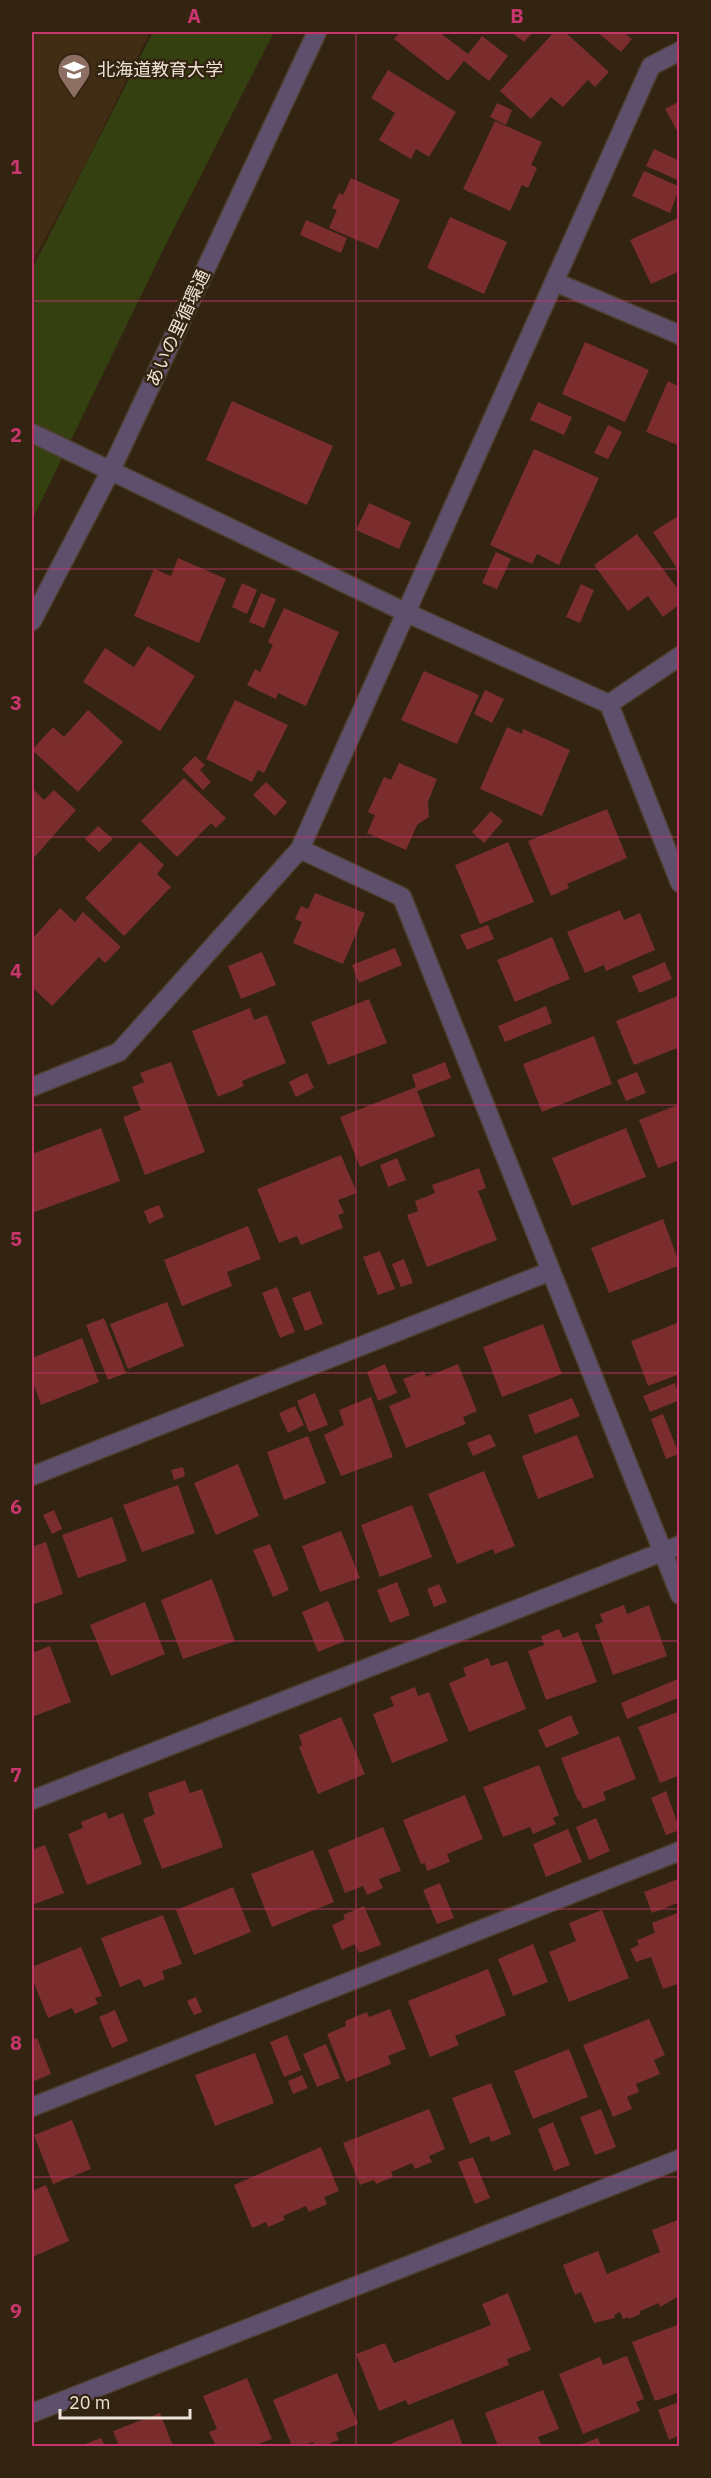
<svg xmlns="http://www.w3.org/2000/svg" width="711" height="2478" viewBox="0 0 711 2478" font-family="'IBM Plex Sans','Noto Sans JP',sans-serif">
	<rect width="100%" height="100%" fill="#332411"/>
	<!-- built -->
	<path fill="#412d13" d="M32,32H150L84,166L32,263Z"/>
	<!-- green -->
	<path fill="#354011" d="M153,32H274L168,240L32,520V269Z"/>
	<!-- building -->
	<path fill="#7a2d2c" d="M400,32H439L468,54L482,36L508,56L489,81L464,61L448,81L394,39Z
		M511,32H533L524,42Z
		M554,32H565L609,72L595,87L588,80L563,107L551,97L531,119L500,91Z
		M597,32H623L632,39L621,52Z
		M388,70L456,112L429,157L416,149L411,159L379,140L395,113L371,98Z
		M680,101V136L665,109Z
		M497,103L512,110L506,125L490,117Z
		M495,121L542,142L531,165L537,168L528,188L522,185L510,211L463,189Z
		M654,149L680,161V181L646,166Z
		M644,171L680,187L670,213L632,196Z
		M351,178L400,200L378,249L329,228L337,210L332,208L339,193L343,195Z
		M450,217L507,242L484,294L427,268Z
		M680,217V271L651,284L630,240Z
		M306,220L347,238L341,253L300,235Z
		M585,342L649,370L625,422L562,394Z
		M668,381L680,387V446L646,432Z
		M232,401L333,446L307,505L206,460Z
		M538,402L572,417L564,435L530,420Z
		M608,425L622,432L608,459L594,453Z
		M534,449L599,478L559,565L537,554L532,564L490,545Z
		M369,503L411,522L399,549L356,530Z
		M680,515V568L678,570L653,532Z
		M637,534L680,592V604L663,617L648,596L628,611L594,565Z
		M496,552L511,559L497,589L482,583Z
		M178,558L226,579L199,643L134,616L154,569L171,576Z
		M242,583L257,590L247,614L232,607Z
		M581,584L594,590L580,623L566,617Z
		M261,593L276,599L264,628L249,622Z
		M284,608L339,632L306,706L278,693L276,699L247,685L255,669L260,672L273,645L268,642Z
		M148,646L195,676L160,731L83,682L105,648L134,667Z
		M424,671L479,695L457,744L401,720Z
		M485,690L504,699L492,723L474,714Z
		M235,700L288,725L264,773L258,770L252,782L206,759Z
		M88,710L123,742L78,792L32,750L53,727L64,737Z
		M507,727L522,734L523,729L570,750L542,816L480,789Z
		M195,756L205,765L200,770L211,782L203,790L182,769Z
		M399,763L437,779L428,802L429,817L417,825L406,850L367,833L375,815L368,812L384,777L391,780Z
		M184,778L226,818L216,828L211,823L177,857L141,821Z
		M266,782L287,802L275,816L253,795Z
		M32,788L44,800L54,790L76,810L32,860Z
		M607,809L627,858L567,884L569,888L551,896L528,841Z
		M491,811L503,821L484,843L472,832Z
		M98,826L113,839L99,852L85,839Z
		M140,842L164,865L157,874L171,887L124,936L85,898Z
		M508,842L534,902L480,924L455,865Z
		M315,893L365,913L343,964L293,943L302,922L295,919L301,906L308,909Z
		M60,908L75,922L83,912L121,947L105,963L99,957L52,1006L32,987V939Z
		M620,910L624,920L640,913L655,950L606,971L604,965L585,973L567,932Z
		M488,925L494,939L467,950L460,935Z
		M552,937L570,979L515,1002L497,960Z
		M395,948L402,965L359,983L352,965Z
		M262,952L276,985L241,999L228,966Z
		M665,962L672,979L639,993L632,976Z
		M680,995V1047L634,1065L616,1021Z
		M369,999L387,1043L328,1065L311,1022Z
		M546,1006L552,1023L505,1042L498,1026Z
		M250,1008L254,1020L267,1015L286,1063L242,1081L244,1086L218,1097L192,1031Z
		M594,1036L612,1084L542,1112L523,1064Z
		M171,1062L205,1152L145,1175L123,1117L141,1110L132,1087L144,1082L140,1073Z
		M445,1062L451,1078L417,1091L435,1136L360,1167L340,1117L416,1087L412,1075Z
		M637,1072L646,1093L626,1101L617,1080Z
		M307,1073L314,1088L296,1097L289,1082Z
		M680,1104V1160L658,1168L639,1120Z
		M101,1128L120,1181L32,1213V1154Z
		M626,1128L646,1177L572,1206L552,1158Z
		M341,1155L357,1193L338,1200L344,1213L338,1215L343,1228L301,1245L297,1236L279,1243L257,1189Z
		M397,1158L406,1180L388,1187L380,1165Z
		M479,1168L486,1188L478,1191L497,1240L427,1267L407,1215L418,1211L415,1201L435,1193L432,1185Z
		M159,1205L164,1217L149,1224L144,1211Z
		M663,1219L680,1265L609,1293L591,1248Z
		M248,1226L261,1259L227,1272L232,1286L182,1306L164,1260Z
		M380,1251L395,1289L378,1295L363,1257Z
		M404,1259L413,1283L401,1287L392,1264Z
		M277,1287L295,1332L280,1338L262,1293Z
		M310,1291L323,1324L305,1331L292,1298Z
		M167,1302L184,1346L128,1369L110,1324Z
		M104,1318L126,1373L108,1380L86,1325Z
		M680,1322V1374L648,1386L631,1341Z
		M543,1324L562,1374L502,1397L483,1347Z
		M82,1338L99,1382L41,1405L32,1380V1358Z
		M385,1364L397,1393L378,1401L367,1372Z
		M458,1364L477,1411L463,1417L466,1424L406,1448L389,1406L411,1397L403,1379L424,1371L426,1377Z
		M675,1383L680,1400L650,1412L643,1396Z
		M315,1393L328,1425L309,1432L297,1401Z
		M371,1397L393,1457L341,1476L324,1435L344,1425L339,1410Z
		M572,1398L580,1416L535,1434L528,1415Z
		M295,1406L304,1425L288,1433L279,1413Z
		M663,1414L679,1454L666,1459L651,1419Z
		M490,1434L496,1446L473,1456L467,1443Z
		M577,1435L594,1477L538,1499L522,1456Z
		M308,1436L326,1483L284,1500L267,1452Z
		M238,1464L259,1516L216,1535L194,1483Z
		M183,1467L185,1476L174,1480L171,1470Z
		M484,1471L515,1546L495,1554L493,1549L457,1564L428,1494Z
		M178,1485L195,1533L142,1552L123,1505Z
		M412,1505L432,1557L380,1577L361,1525Z
		M54,1510L62,1529L52,1534L43,1515Z
		M112,1517L127,1561L78,1578L62,1535Z
		M341,1531L360,1578L320,1592L302,1546Z
		M46,1542L63,1594L32,1605V1547Z
		M270,1544L289,1590L273,1597L253,1550Z
		M212,1579L235,1641L183,1659L161,1600Z
		M397,1582L410,1615L390,1623L377,1590Z
		M439,1584L447,1602L434,1607L427,1589Z
		M328,1601L345,1641L318,1652L302,1612Z
		M145,1602L165,1654L111,1676L90,1625Z
		M624,1605L627,1614L649,1605L667,1656L613,1675L595,1625L603,1622L600,1614Z
		M559,1629L563,1638L578,1632L597,1682L546,1700L528,1651L544,1645L541,1636Z
		M50,1646L71,1702L32,1717V1653Z
		M488,1658L491,1666L507,1661L526,1709L469,1732L449,1683L466,1676L463,1668Z
		M680,1678V1697L627,1719L621,1703Z
		M415,1687L418,1696L429,1692L448,1741L392,1763L373,1714L394,1706L390,1697Z
		M680,1711V1775L660,1783L638,1727Z
		M571,1715L579,1734L546,1748L538,1730Z
		M341,1717L365,1774L318,1794L299,1747L302,1745L299,1735Z
		M619,1736L636,1779L603,1792L606,1800L583,1809L580,1801H578L561,1758Z
		M539,1765L559,1815L553,1818L556,1824L533,1834L530,1827L503,1837L483,1787Z
		M185,1780L190,1793L202,1789L223,1847L162,1869L143,1819L155,1814L148,1793Z
		M666,1791L680,1830L666,1835L651,1798Z
		M465,1795L483,1839L447,1854L450,1862L427,1871L425,1863L421,1864L403,1820Z
		M106,1812L108,1819L123,1813L142,1864L87,1885L68,1834L83,1828L81,1822Z
		M596,1818L610,1851L589,1860L576,1827Z
		M383,1827L401,1871L379,1879L383,1888L367,1895L363,1886L345,1893L328,1850Z
		M568,1829L582,1862L546,1877L533,1844Z
		M45,1845L64,1893L32,1905V1850Z
		M313,1850L334,1902L272,1927L251,1874Z
		M678,1879L680,1902L652,1913L644,1892Z
		M440,1883L454,1918L437,1924L423,1890Z
		M233,1887L251,1932L194,1955L176,1910Z
		M364,1906L381,1945L359,1953L355,1944L342,1950L332,1925L345,1919L343,1915Z
		M602,1910L629,1978L569,2002L549,1952L576,1941L569,1923Z
		M680,1912V1972L677,1973L680,1983L663,1989L651,1957L636,1962L630,1949L639,1945L637,1940L655,1933L652,1923Z
		M163,1915L182,1964L162,1971L165,1979L144,1987L140,1979L120,1987L101,1938Z
		M533,1944L548,1982L513,1996L498,1959Z
		M81,1947L102,1996L95,1998L98,2004L75,2014L72,2008L48,2018L32,1978V1967Z
		M488,1969L506,2015L455,2036L459,2045L430,2057L408,2001Z
		M196,1997L202,2012L194,2015L187,2001Z
		M390,2009L406,2049L388,2056L391,2064L346,2082L327,2034L346,2026L345,2021L367,2012L369,2017Z
		M115,2010L128,2041L112,2048L99,2017Z
		M649,2019L665,2055L654,2060L660,2074L636,2084L639,2092L627,2097L632,2109L613,2117L583,2045Z
		M287,2035L301,2070L284,2077L270,2042Z
		M37,2038L51,2074L32,2082V2040Z
		M326,2044L340,2078L317,2087L303,2054Z
		M569,2049L588,2097L533,2119L514,2071Z
		M255,2053L274,2103L215,2126L195,2075Z
		M302,2075L308,2088L293,2094L288,2081Z
		M491,2083L511,2134L491,2142L489,2136L470,2144L452,2098Z
		M429,2109L445,2149L429,2156L432,2162L415,2169L412,2163L391,2172L393,2177L376,2184L374,2180L360,2185L343,2143Z
		M601,2109L616,2147L595,2155L580,2117Z
		M72,2120L91,2169L53,2184L34,2135Z
		M553,2122L570,2165L554,2171L538,2129Z
		M321,2147L339,2191L324,2197L327,2204L309,2212L306,2206L283,2216L285,2220L268,2227L266,2222L252,2228L234,2185Z
		M473,2157L490,2198L475,2204L458,2162Z
		M46,2185L69,2241L32,2257V2191Z
		M680,2219L679,2296L660,2307L659,2303L640,2311V2314L629,2319L628,2317L623,2319L620,2312L614,2315L615,2318L594,2323L581,2292L575,2295L563,2265L598,2251L607,2274L660,2252L652,2230Z
		M508,2293L531,2350L507,2359L509,2365L408,2405L406,2400L379,2411L356,2354L385,2343L394,2363L491,2325L482,2304Z
		M680,2324V2392L655,2401L632,2342Z
		M627,2356L644,2399L636,2402L640,2411L583,2434L559,2374L600,2357L603,2365Z
		M337,2373L358,2424L336,2433L339,2440L323,2446H315L313,2442L302,2446H292L273,2400Z
		M247,2378L272,2439L253,2446H216L209,2432L217,2429L203,2396Z
		M543,2390L559,2429L538,2437L542,2446H540L520,2444L498,2446L485,2413Z
		M676,2403L680,2412V2435L669,2440L658,2410Z
		M160,2413L173,2446H119L113,2431Z
		M453,2419L463,2446H393L392,2443Z
		M101,2438L105,2446H80Z
		M598,2438L601,2446H576Z"/>
	<g fill="none" stroke-linecap="round" stroke-linejoin="round">
		<defs>
			<path id="minor" d="M555,282L680,335
				M32,433L407,613L609,704L680,883
				M32,621L111,470L317,32
				M609,704L680,656
				M300,849L402,897L680,1595
				M32,1087L119,1052L300,849L651,66L680,51
				M32,1476L551,1271
				M32,1800L680,1545
				M32,2107L680,1851
				M32,2413L680,2159"/>
		</defs>
		<!-- minor casing -->
		<use href="#minor" stroke="#4d3f2d" stroke-width="21"/>
		<!-- minor -->
		<use href="#minor" stroke="#5e506d" stroke-width="18"/>
	</g>
	<!-- grid -->
	<path fill="none" stroke="#c8366e" stroke-width="1.5" stroke-opacity="0.55" d="M356,32V2446M32,301H680M32,569H680M32,837H680M32,1105H680M32,1373H680M32,1641H680M32,1909H680M32,2177H680"/>
	<!-- icons -->
	<defs>
		<symbol id="university-pin" viewBox="-11 -11 22 30"><path d="M0 17L-7.5 6A9.5 9.5 0 1 1 7.5 6Z" fill="#8d6e63" stroke="#332411"/><path d="M0-5L7-2L0 1L-7-2ZM-4 1L0 2.5L4 1V4Q0 6-4 4Z" fill="#fff"/></symbol>
	</defs>
	<g fill-rule="evenodd">
		<use href="#university-pin" x="55" y="51" width="38" height="52"/>
	</g>
	<g text-anchor="middle" stroke-width="5" stroke-linejoin="round" paint-order="stroke">
		<!-- poi labels -->
		<g font-size="18" fill="#ede3d7" stroke="#332411" text-anchor="start">
			<text x="97" y="76">北海道教育大学</text>
		</g>
		<!-- street labels -->
		<g font-size="18" fill="#ede3d7" stroke="#332411">
			<text transform="translate(178 328) rotate(-65)" y="6">あいの里循環通</text>
		</g>
	</g>
	<!-- border -->
	<rect width="711" height="2478" fill="none" stroke="#332411" stroke-width="66"/>
	<!-- scale -->
	<path d="M60 2409v9h130v-9" fill="none" stroke="#ede3d7" stroke-width="3"/>
	<text x="69" y="2409" font-size="18" fill="#ede3d7" stroke="#332411" stroke-width="4.5" paint-order="stroke">20 m</text>
	<rect x="33" y="33" width="645" height="2412" fill="none" stroke="#c8366e" stroke-width="2"/>
	<g font-size="20" text-anchor="middle" font-weight="bold" fill="#c8366e">
		<text x="194" y="23">A</text>
		<text x="517" y="23">B</text>
		<text x="16" y="174">1</text>
		<text x="16" y="442">2</text>
		<text x="16" y="710">3</text>
		<text x="16" y="978">4</text>
		<text x="16" y="1246">5</text>
		<text x="16" y="1514">6</text>
		<text x="16" y="1782">7</text>
		<text x="16" y="2050">8</text>
		<text x="16" y="2318">9</text>
	</g>
</svg>
